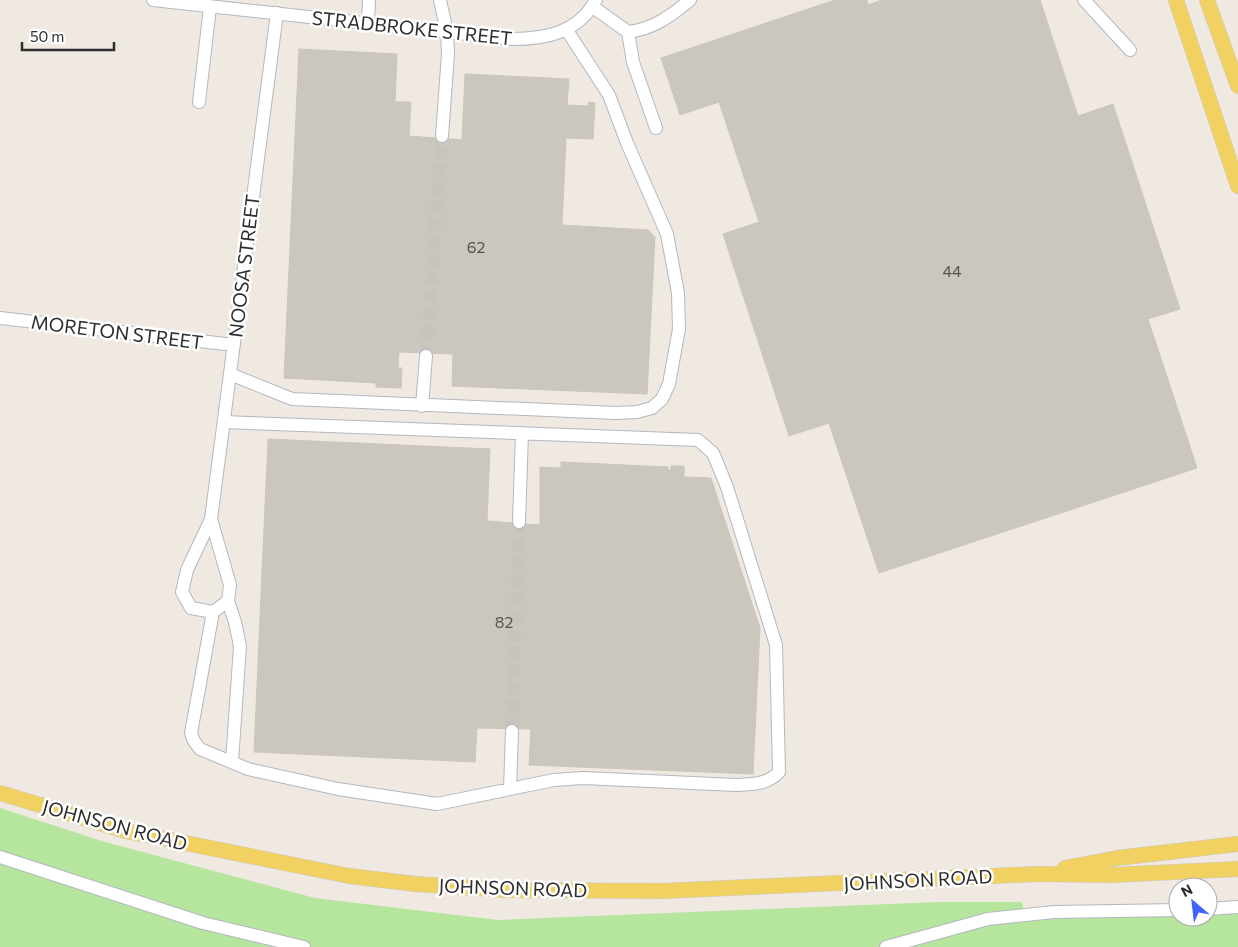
<svg xmlns="http://www.w3.org/2000/svg" width="1238" height="947" viewBox="0 0 1238 947" font-family="Commissioner,sans-serif">
	<rect width="100%" height="100%" fill="#efe9e1"/>
	<!-- green -->
	<path fill="#b6e59e" d="M0,808L105,842L315,898L498,920L938,902H1022L1026,920L1100,915L1178,914V917H1208V913L1238,912V947H0Z"/>
	<!-- building -->
	<path fill="#cbc7bf" stroke="#cbc5ba" d="M835,0H867L868,5L882,0H1040L1078,116L1113,104L1180,309L1148,319L1197,468L879,573L829,423L789,436L723,234L759,222L719,102L680,115L661,58Z
		M299,49L397,54L395,102H411L409,136L462,140L465,74L569,79L567,105L588,106L589,102L595,103L593,139L566,138L562,225L648,230L655,237L647,394L452,386L453,354L399,352L398,368H402L401,388L376,387V383L284,378Z
		M268,439L490,449L487,521L540,525V467L561,468V462L668,467V470H671V466H684V477L711,478L760,628L753,774L529,765L531,729L477,728L475,762L254,752Z"/>
	<g fill="none" stroke-linecap="round" stroke-linejoin="round">
		<!-- minor-tunnel -->
		<path stroke="#c8c4bd" stroke-width="12" stroke-dasharray="12 6" stroke-linecap="butt" d="M426,356L442,136
			M512,731L519,522"/>
		<defs>
			<path id="minor" d="M153,0L512,39C546,39 578,33 596,0
				M440,0L447,32L448,54L442,136
				M1084,0L1130,50
				M593,7L628,32L633,62L656,128
				M368,23L369,0
				M628,32C653,29 671,16 690,0
				M199,102L210,7
				M0,318L234,345
				M230,374L292,399L616,413L637,412L652,408L662,399L669,384L679,329L678,293L667,234L627,143L609,95L566,29
				M422,406L426,356
				M211,519L230,585L228,601L213,612L191,608L182,592L187,570L211,519L277,13
				M519,522L522,433
				M228,601L235,622L240,646L232,762
				M213,612L191,733L194,741L200,749L248,769L338,789L437,804L554,780L583,778L736,785C752,784 767,785 779,772L776,645L727,487L713,453L698,440L224,422
				M510,789L512,731
				M0,857L203,923L304,947
				M1208,909L1238,907
				M886,947L988,919L1054,912L1178,910"/>
			<path id="major" d="M1176,0L1238,186
				M1207,0L1238,86
				M0,793L126,831L349,876L416,884L506,890L662,891L1037,874L1111,875L1238,869
				M1065,868L1117,858L1238,844"/>
		</defs>
		<!-- minor casing -->
		<use href="#minor" stroke="#b4b7c1" stroke-width="14"/>
		<!-- major casing -->
		<use href="#major" stroke="#c9c9c9" stroke-width="16"/>
		<!-- minor -->
		<use href="#minor" stroke="#fff" stroke-width="12"/>
		<!-- major -->
		<use href="#major" stroke="#f2d163" stroke-width="15"/>
	</g>
	<g text-anchor="middle" stroke-width="5" stroke-linejoin="round" paint-order="stroke">
		<!-- number labels -->
		<g font-size="16" fill="#555452">
			<text x="476" y="253">62</text>
			<text x="952" y="277">44</text>
			<text x="504" y="628">82</text>
		</g>
		<!-- street labels -->
		<g font-size="19" fill="#2e2e2e" stroke="#fff">
			<text transform="translate(412 28) rotate(6)" y="7">STRADBROKE STREET</text>
			<text transform="translate(244 266) rotate(-83)" y="7">NOOSA STREET</text>
			<text transform="translate(117 332) rotate(7)" y="7">MORETON STREET</text>
			<text transform="translate(115 825) rotate(15)" y="7">JOHNSON ROAD</text>
			<text transform="translate(918 880) rotate(-3)" y="7">JOHNSON ROAD</text>
			<text transform="translate(513 888) rotate(2)" y="7">JOHNSON ROAD</text>
		</g>
	</g>
	<!-- north arrow -->
	<g transform="translate(1193 902) rotate(332)"><circle r="24" fill="#ffffff" stroke="#ababab"/>
	<path d="M0-4L9 19L0 12L-9 19Z" fill="#4264fb"/>
	<text y="-8" font-size="14" font-weight="bold" text-anchor="middle" fill="#2e2e2e">N</text>
	</g>
	<!-- scale -->
	<path d="M22 42v8h92v-8" fill="none" stroke="#2e2e2e" stroke-width="2.5"/>
	<text x="30" y="42" font-size="15" fill="#2e2e2e" stroke="#ffffff" stroke-width="4" paint-order="stroke">50 m</text>
</svg>
